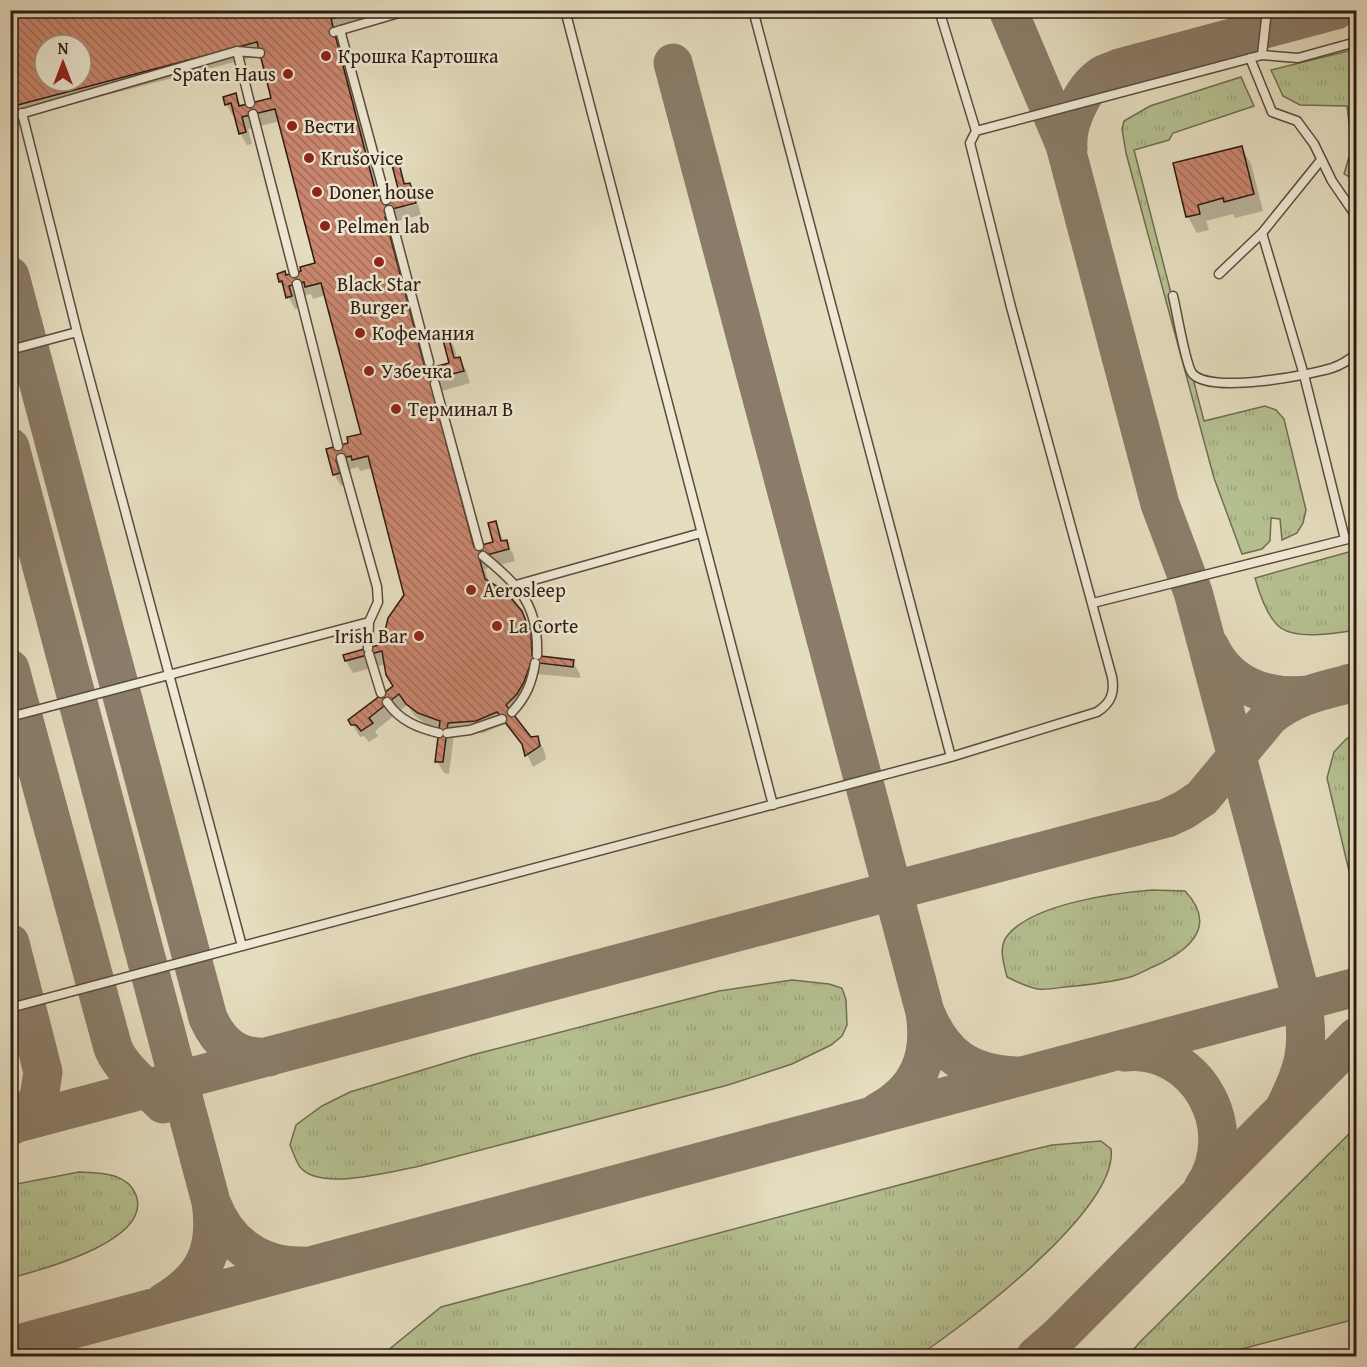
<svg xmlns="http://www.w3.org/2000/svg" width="1367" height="1367" viewBox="0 0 1367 1367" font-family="'Gentium Book Plus',serif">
	<defs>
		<pattern id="grass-tufts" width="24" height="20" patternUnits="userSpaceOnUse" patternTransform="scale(1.5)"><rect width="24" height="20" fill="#b5c091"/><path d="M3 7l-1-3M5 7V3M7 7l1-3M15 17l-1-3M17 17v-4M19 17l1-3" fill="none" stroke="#9ca47c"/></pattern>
		<pattern id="building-back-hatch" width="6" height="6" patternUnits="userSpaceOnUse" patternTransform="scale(1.5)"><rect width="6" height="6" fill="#ca8770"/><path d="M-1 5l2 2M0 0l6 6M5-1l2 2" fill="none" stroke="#a46e5b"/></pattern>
	</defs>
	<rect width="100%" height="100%" fill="#e5ddbf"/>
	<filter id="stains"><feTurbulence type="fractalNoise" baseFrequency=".00333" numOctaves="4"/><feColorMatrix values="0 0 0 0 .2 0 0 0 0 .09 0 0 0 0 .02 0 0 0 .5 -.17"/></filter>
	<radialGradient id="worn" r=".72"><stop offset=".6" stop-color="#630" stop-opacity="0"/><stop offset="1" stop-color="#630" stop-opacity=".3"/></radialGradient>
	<!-- grass -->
	<path fill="url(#grass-tufts)" stroke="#726d51" stroke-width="1.5" d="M1352,50L1356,53V181L1344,174L1352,147L1347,106L1300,105L1283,96L1271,70Z
		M1241,77L1254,106L1173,133L1169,140L1134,150L1204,421L1265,406L1276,410L1284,419L1306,510L1303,523L1297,533L1282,540L1280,519L1271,518L1270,541L1262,549L1242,554L1214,478L1126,153L1122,129L1124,121L1150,106Z
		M1356,550V630C1337,633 1298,640 1281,628C1268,619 1259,592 1255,578Z
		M1356,734V879L1349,871L1327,778L1334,752L1346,739Z
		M1152,890L1185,891C1218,926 1190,950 1155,966C1147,969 1138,975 1130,977C1109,983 1087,985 1065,987C1057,988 1046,990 1038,989C1027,987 1017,982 1007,977C1004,964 998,948 1007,936C1032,904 1114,893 1152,890Z
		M792,980L829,984L842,988L846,1000L847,1025L842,1036L831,1045L792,1064L728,1085L420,1166C393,1171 320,1192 300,1167C296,1161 293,1152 290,1145L296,1125L322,1106L350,1092L472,1055L719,991Z
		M1356,1127V1319L1215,1356H1128L1139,1343Z
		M1101,1141L1111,1149C1119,1209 965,1325 918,1356H381L441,1307L1027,1151L1052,1145Z
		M79,1172C99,1173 127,1172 136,1195C153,1241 40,1270 11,1278V1185Z"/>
	<!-- shadow -->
	<path fill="#0003" fill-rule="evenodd" d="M10,10H415L337,31L380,198L386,201L402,197L398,165L407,185H410L417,197L418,201L405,204V207L418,204L421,215L394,222L426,364L434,368L450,364L448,336L455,349L457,359L459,358L466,370L470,383L442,391L444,395L437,397L477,548L495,543V523L504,542H506L513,554L515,561L485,569L489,583L521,612L528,625L537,648V657L573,662L580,674V678L537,674L530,694L513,717L531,739L537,738L544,750L546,759L533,767L525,749L505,724L483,733L454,735L449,774L444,773L437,761L441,730L427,725L415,716L407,705L375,731L378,736L369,742L364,736L360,737L350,720L395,686L386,664L353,673L346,661L383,645L406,596L372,468L360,471L358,467L342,472L345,485L341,486L334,474L328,450L350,444L363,435L326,295L313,299L311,294L295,298L298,308L295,309L280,282L286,277L303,272L317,264L280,121L248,129L252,144L247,145L240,133L236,115L233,116L226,104L235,95L242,107L273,99L262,55L10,120ZM45,45H81V81H45Z
		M1241,147L1251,164L1263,211L1235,218L1233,214L1206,221L1209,230L1197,233L1188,217L1174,164Z"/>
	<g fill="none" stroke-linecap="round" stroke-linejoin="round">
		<!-- taxiway -->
		<path stroke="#8a7c68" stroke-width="39" d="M1008,10L1065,145L1160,504L1193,592L1303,1004C1310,1050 1304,1070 1283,1111
			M673,63L925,1012C932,1056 919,1090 878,1112
			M1068,148C1066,124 1082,89 1101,76C1106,72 1114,71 1119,68L1336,10
			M10,276L208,1018C220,1045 238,1059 269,1057
			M10,447L211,1202C226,1242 258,1267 302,1266
			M1210,647C1229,687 1268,699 1308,695
			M10,669L113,1048C123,1071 145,1086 163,1104
			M10,943L43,1072L39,1098L24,1117L13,1125
			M925,1012C943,1056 969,1074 1016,1076
			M1125,1052C1197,1045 1243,1129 1203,1188
			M10,1125L1167,818L1184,810L1202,798L1269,717C1295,695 1325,690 1356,682
			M164,1302C205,1278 218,1249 211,1202
			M10,1346L1356,987
			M1036,1356L1058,1337L1356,1037"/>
	</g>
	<!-- building -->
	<path fill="url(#building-back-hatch)" stroke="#2e1a11" stroke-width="1.5" fill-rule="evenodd" d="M10,10H363L331,19L377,197L384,195L385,200L400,196L392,165L399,163L404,184L410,183L416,203L388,210L389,216L385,217L424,364L432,361L434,367L449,363L442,336L448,335L454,358L460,357L464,371L437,378L438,383L431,385L474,547L493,542L488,523L496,521L501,541L507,540L509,549L479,557L485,579L505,591L522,611L531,634L532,655L574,660L573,667L531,662L524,682L517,694L506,705L531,737L538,736L540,746L525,756L522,744L497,712L476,721L448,723L443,762H435L440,721L418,713L406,704L399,694L369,718L373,723L361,731L356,725H351L348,720L393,686L386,675L382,651L345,661L343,655L382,644L388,618L404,595L368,456L352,460L351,456L336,460L340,473L333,475L326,449L348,443L347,437L361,434L321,283L305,287L304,282L289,286L292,296L286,298L282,281L279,282L277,274L285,271L286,275L301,271L300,267L315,263L275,109L242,117L246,132L239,134L231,103L225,105L223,97L236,93L239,106L271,98L257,42L10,107ZM45,45H81V81H45Z
		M1242,146L1254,194L1224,202L1223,198L1198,205L1200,214L1186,217L1173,163Z"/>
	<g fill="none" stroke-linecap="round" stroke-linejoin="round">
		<defs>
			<path id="service" d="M565,10L773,805
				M753,10L951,757
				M340,30L386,200
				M334,32L409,10
				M237,51L250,103
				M1262,55L1298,58L1356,42
				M1250,58L1272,112L1297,121L1314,144L1332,181L1356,216
				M22,113L77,332L242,946
				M253,114L294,273
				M10,117L237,51L260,53
				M976,131L1262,55L1267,10
				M389,210L429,362
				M1356,224L1355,231L1356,253
				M1262,233L1304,375L1345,539
				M1219,274L1262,233L1321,160
				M297,284L338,446
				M1173,296C1177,312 1185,363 1192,373C1208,395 1309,375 1332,368C1341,365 1349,360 1356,354
				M10,350L77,332
				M435,384L479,546
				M341,458L377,587L378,602L369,622L368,648
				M483,556C519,585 539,606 537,655
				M516,585L701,533
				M1093,603L1356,537
				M369,654L381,693
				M387,702C400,721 418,728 439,733
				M512,712C526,697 532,683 535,663
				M10,717L369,622
				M447,733L470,730L502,719
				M10,1008L951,757L1097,712C1111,703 1115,693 1112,677L1011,307L970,143L976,131L939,10"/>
		</defs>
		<!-- service casing -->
		<use href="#service" stroke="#5c4b3c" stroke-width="11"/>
		<!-- service -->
		<use href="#service" stroke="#eee9d5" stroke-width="8"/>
	</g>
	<!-- markers -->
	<g fill="#8f2418" stroke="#eee9d5" stroke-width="2">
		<circle cx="326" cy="56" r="6"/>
		<circle cx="288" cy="74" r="6"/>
		<circle cx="292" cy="126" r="6"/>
		<circle cx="309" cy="158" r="6"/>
		<circle cx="317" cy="192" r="6"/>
		<circle cx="325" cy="226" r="6"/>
		<circle cx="379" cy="262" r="6"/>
		<circle cx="360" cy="333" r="6"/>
		<circle cx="369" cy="371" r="6"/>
		<circle cx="396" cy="409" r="6"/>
		<circle cx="471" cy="590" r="6"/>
		<circle cx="497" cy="626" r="6"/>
		<circle cx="419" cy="636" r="6"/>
	</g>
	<g text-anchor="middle" stroke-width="5" stroke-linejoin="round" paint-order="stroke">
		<!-- poi labels -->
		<g font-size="20" fill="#2e1a11" stroke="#eee9d5" text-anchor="start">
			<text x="338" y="63">Крошка Картошка</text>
			<text x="276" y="81" text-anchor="end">Spaten Haus</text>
			<text x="304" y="133">Вести</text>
			<text x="321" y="165">Krušovice</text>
			<text x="329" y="199">Doner house</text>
			<text x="337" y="233">Pelmen lab</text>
			<text x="379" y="291" text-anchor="middle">Black Star<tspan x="379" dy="23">Burger</tspan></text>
			<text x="372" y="340">Кофемания</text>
			<text x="381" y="378">Узбечка</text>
			<text x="408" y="416">Терминал B</text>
			<text x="483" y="597">Aerosleep</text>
			<text x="509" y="633">La Corte</text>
			<text x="407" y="643" text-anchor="end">Irish Bar</text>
		</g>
	</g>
	<!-- margin -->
	<rect width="1367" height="1367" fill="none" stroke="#e5ddbf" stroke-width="36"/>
	<rect x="12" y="12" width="1343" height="1343" fill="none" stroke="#2e1a11" stroke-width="3"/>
	<rect x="18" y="18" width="1331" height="1331" fill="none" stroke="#2e1a11" stroke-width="1.5"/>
	<!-- north arrow -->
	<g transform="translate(63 63)"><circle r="28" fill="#eee9d5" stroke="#a19687" stroke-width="1.5"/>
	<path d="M0-4.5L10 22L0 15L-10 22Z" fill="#8f2418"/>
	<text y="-9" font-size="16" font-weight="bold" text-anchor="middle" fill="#2e1a11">N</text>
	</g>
	<rect width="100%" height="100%" filter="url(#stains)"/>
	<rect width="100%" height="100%" fill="url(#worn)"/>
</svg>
